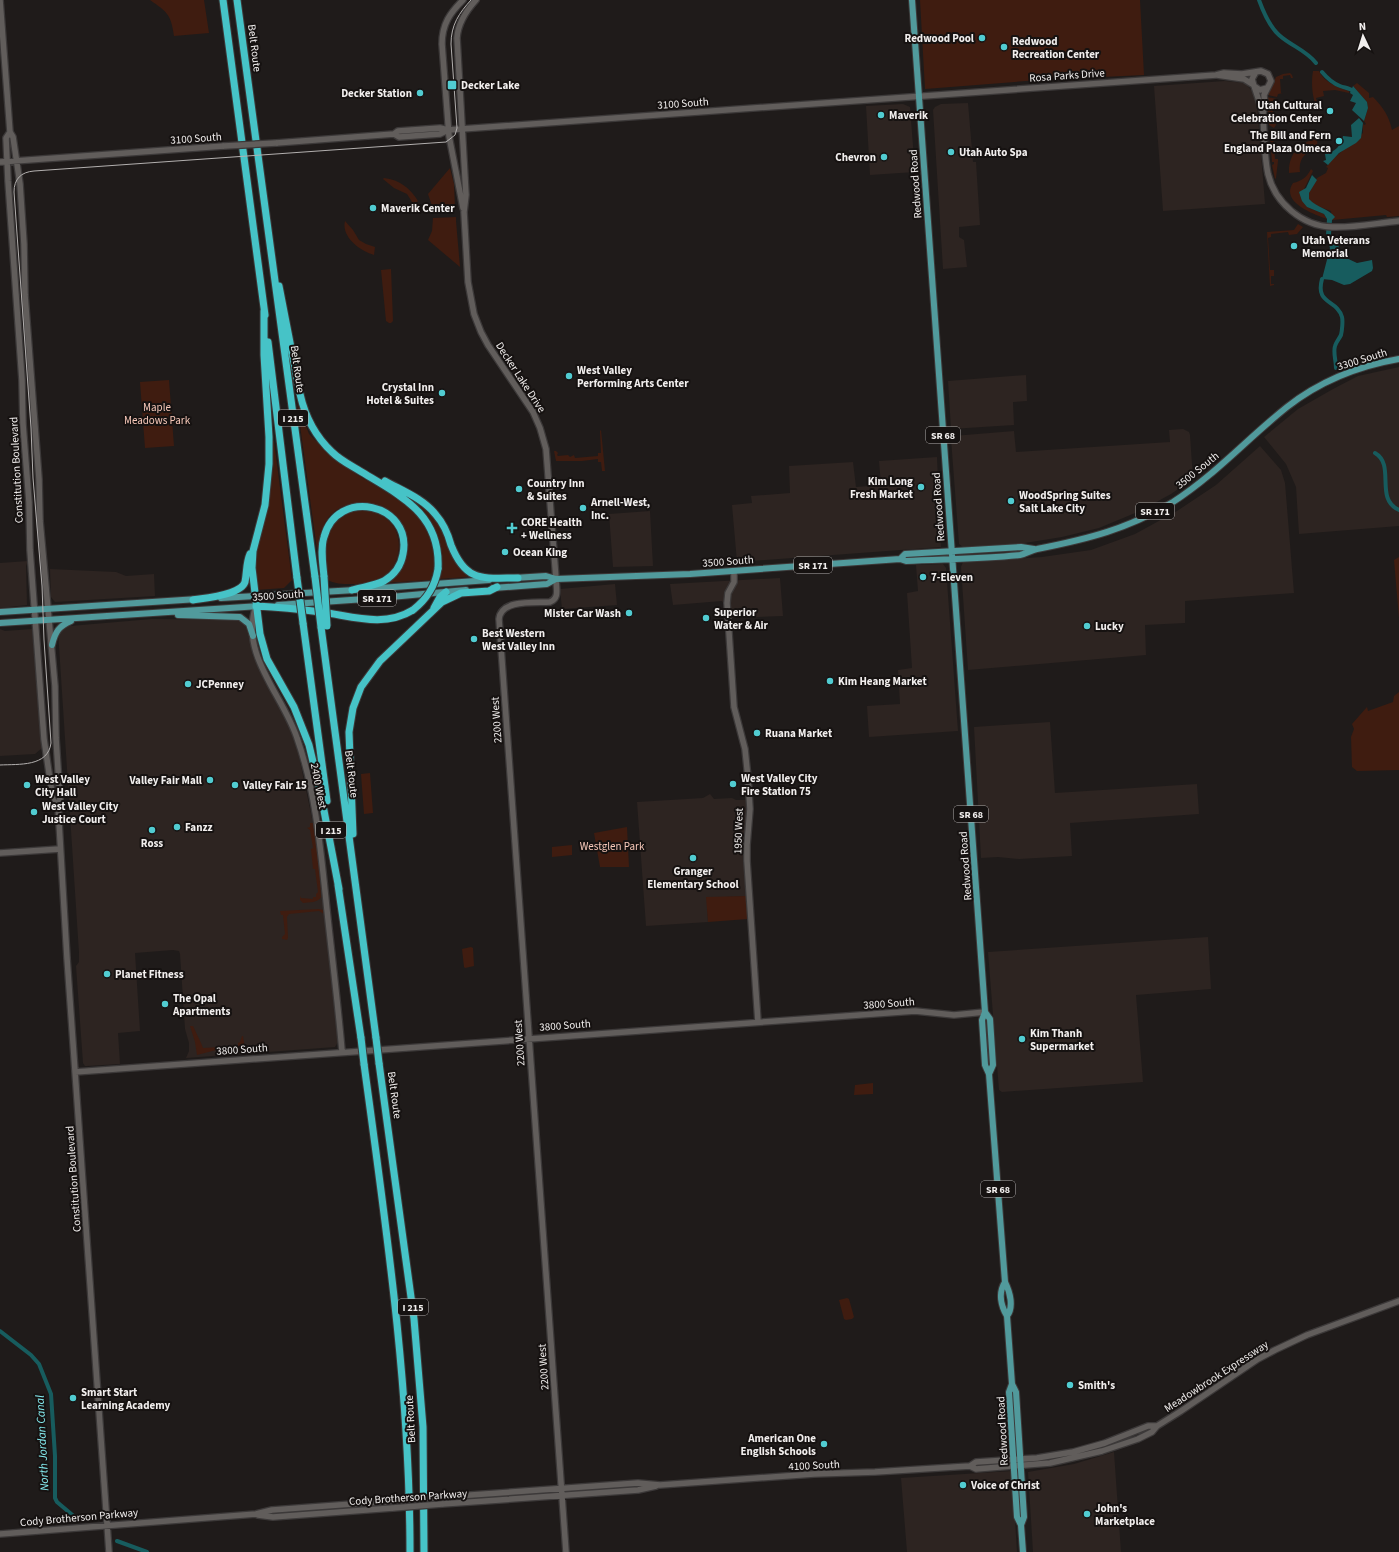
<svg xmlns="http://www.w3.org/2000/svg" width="1399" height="1552" viewBox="0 0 1399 1552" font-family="'Source Sans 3',sans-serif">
	<rect width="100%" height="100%" fill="#1f1b1a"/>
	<!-- built -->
	<path fill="#2d2421" d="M1225,81L1245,83L1253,92L1257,103L1265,204L1163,211L1154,86Z
		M968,103L973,162H976L980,225L959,227V237L964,240L967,267L943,269L933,110L935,107L941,104Z
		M903,104L910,107L915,172L870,175L866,106Z
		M1399,367V526L1299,534L1296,487L1286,464L1264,437L1298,409L1333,389L1358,376Z
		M1026,375L1027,401L1013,402L1014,425L951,429L948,381Z
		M1183,429L1189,432L1190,435L1193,479L1171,494L1140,511L1099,528L1062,537L1025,543L963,547L959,544L951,439L953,436L1014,431L1016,452L1170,442L1169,430Z
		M1260,446L1281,470L1285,483L1294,593L1185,601V623L1145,625L1146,655L968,670L961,567L963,562L1042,557L1091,550L1135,534L1177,511L1216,485Z
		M937,457L938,480L934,481H936L941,547L737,562L732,505L752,503L751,496L790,493L789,466L853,462L856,487L881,485L879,461Z
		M650,511L653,566L613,567L609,514Z
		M28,561L26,566L27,605L0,608V563Z
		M943,564L946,568L958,731L869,737L867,706L900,704L898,670L912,668L907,593L918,591L916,565Z
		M50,569L116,572L126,576L154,574L155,596L55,602L51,597Z
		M780,578L783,616L731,618L722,601L673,605L670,584Z
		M615,584L617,605L562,609L560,589Z
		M152,619L239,620L246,625L249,634L253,656L284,713L296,742L313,823L319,862L338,1042L335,1047L186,1058L189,1051V1043L185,1029L180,954L179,951L173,950L135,953L140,1031L118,1033L120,1064L87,1066H85L83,1063L76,966L79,962V953L58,631L70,626Z
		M0,629L5,631L32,629L42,748L35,754L0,756Z
		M1050,722L1055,793L1197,784L1199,814L1070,823L1072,856L1019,859L998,857L981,858L974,727Z
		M710,794L714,799L732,798L736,800H746V821L743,851L746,896L707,898L708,922L646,926L637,802L703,798Z
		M1208,937L1211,989L1136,995L1143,1082L1002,1092L999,1090L988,952Z
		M1114,1452L1121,1552H1033L1028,1472L1074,1464Z
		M1012,1471L1017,1552H907L901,1478Z"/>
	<!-- green -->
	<path fill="#3f1c10" d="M150,0H204L209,33L174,36C171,14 167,12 150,0Z
		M920,0H1140L1144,75L1039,80L925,89Z
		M1313,71H1319C1325,83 1337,87 1349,91V93L1335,90L1323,91L1324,96L1316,98L1319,107L1317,108C1312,98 1311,82 1313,71Z
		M1290,73L1292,75L1293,78H1291L1290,75L1283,76V79H1280L1281,93H1283L1278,94L1277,97L1268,95L1276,77L1283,74Z
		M1357,83L1369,93V98L1373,97C1383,107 1389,116 1392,130L1399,126V216L1387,217L1386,215L1332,220L1331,211L1314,205L1309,199V193L1317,178L1326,173L1328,168L1326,167L1334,158L1363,133V123L1364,125L1366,124L1364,121L1368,108L1367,102L1353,86Z
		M1267,97L1277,99C1271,109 1273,115 1276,125L1274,128L1269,125Z
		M1273,133H1276L1273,135L1275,159H1278V161L1276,178L1275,179L1272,165L1274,164V162H1272L1270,137Z
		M1317,139L1318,150C1306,150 1298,159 1300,172L1289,173C1288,155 1300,141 1317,139Z
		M450,168L454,184L455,207L433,209L428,194Z
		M1311,169L1313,171L1304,189L1307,207L1324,214L1327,219C1313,214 1280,202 1293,183C1302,181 1307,177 1311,169Z
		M384,178C400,180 410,188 418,201L414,205L407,194L394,188L383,179Z
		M456,217V221L460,267L428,240L432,231L433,218Z
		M345,221L353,230L359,240L366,244L375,247L374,255C360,251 341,237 345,221Z
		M1298,224L1303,227L1297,234L1289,235L1288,232L1271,234V237L1268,238L1270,270H1274V276H1271V284H1274V285L1270,286L1267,232L1294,230Z
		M391,269L393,321L391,323H389L386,321L381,270Z
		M169,380L174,446L145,448L140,382Z
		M297,403L309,434L331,456L356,474L411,507L423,524L432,543L435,562L431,580L385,583L406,554C404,545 403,532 399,523C387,498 345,496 328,518C322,528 320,539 317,550Z
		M601,430L605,471H602L601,462H598V459L582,461H556L554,451H556L558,453L557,455L558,456L568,455L570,457L574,455L575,458L598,456V453H601L600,431Z
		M272,441H274L292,580L284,588L256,590L254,557Z
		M402,493L430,511L440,526L454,560L468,577L439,579L442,563L440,549L435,534Z
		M366,509C374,512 383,515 390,522C404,536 401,565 384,576C375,582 363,584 352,584C341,584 335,584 326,579L324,545L334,520L349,511Z
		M1399,557V618L1394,560Z
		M1399,692V770L1357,771L1352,767L1351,737L1354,729L1352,724L1367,707L1368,711L1393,702L1394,696Z
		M370,773L373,813L364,814L361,774Z
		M310,823H313L319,862L321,897C318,903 309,902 303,903L300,900V896L301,898L313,899V897H316V894L318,892L315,869H313L311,849L313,848L310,830L307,828L310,827Z
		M627,827L629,867H600L594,833Z
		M572,845V855L552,857V847Z
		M746,896L748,919L708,922L706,897Z
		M319,909L323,910L324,914L319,911L289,914L287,917L288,938L287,940L282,939V937L285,934L283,915H281L280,911Z
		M471,947L473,948L474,966L465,968L464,967L462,949Z
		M190,1026H193L201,1043L203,1048L238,1046V1043L240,1042L242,1036H243L245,1049L234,1052L216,1050L197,1055L195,1042Z
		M873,1083V1094L854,1095L855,1085Z
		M847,1298L849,1299L854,1317L852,1319L846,1320L844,1319L839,1300Z"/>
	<!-- water -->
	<path fill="#175c5e" d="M1353,86L1367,102L1368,108L1364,121L1352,110L1356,103L1350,101L1353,95L1350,93Z
		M1359,118L1363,123L1361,138L1356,143L1339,153L1328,165L1323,161L1326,160L1325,154C1335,152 1341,146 1343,136L1352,137L1351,125Z
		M1312,175L1317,180L1309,193V199C1317,208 1328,208 1335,217L1332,220L1331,234L1337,242L1342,256L1357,263L1372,260L1373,268L1372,271L1350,284L1344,285L1332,280L1322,279L1330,248L1326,235L1327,219L1324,214L1307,207L1302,201L1299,192L1306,188Z"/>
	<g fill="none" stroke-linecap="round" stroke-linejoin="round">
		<!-- canal -->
		<path stroke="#175c5e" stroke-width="4" d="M1259,0C1263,11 1270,27 1279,35C1291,46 1306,50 1316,63
			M1322,72C1327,78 1332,83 1340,86C1345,88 1350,88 1355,92
			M1322,279C1315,305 1337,299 1342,317C1343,321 1342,331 1341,335C1339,339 1336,342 1335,346C1333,353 1336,360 1336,368
			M1375,453C1396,465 1374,499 1399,510
			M0,1331L31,1355L39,1364L51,1394L55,1456V1498L57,1502L76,1518
			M117,1541L147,1552"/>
		<defs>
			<path id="secondary" d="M0,0L10,132L13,137L20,184L24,244L25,295L39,479L40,521L55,686L56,738L60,800L58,805L67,958L109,1552
				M476,0C466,11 458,23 457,38L466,195L464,212L468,282L474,314L481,332L488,345L533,412L540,428L546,449L556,579C556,588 560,598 550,602C535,603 501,599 499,619L566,1552
				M1256,72L1252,79L1254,86L1260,90L1267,88
				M1217,75L1244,79L1252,84
				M1254,86L1263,113
				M10,132L6,138L8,181L22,380L23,424L29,502L30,550L44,739L53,800L58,805
				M394,134L398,131L440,128L448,130
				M276,143L394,134L399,137L440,134L448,130L461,129L1216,75L1224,73L1242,74L1261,71L1268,74L1271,81L1264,95L1265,106L1263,113C1264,133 1264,155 1268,174C1275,203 1302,226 1332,227C1354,228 1377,223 1399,221
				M0,162L224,146
				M463,208L449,136L442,44C442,24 450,13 463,0
				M734,571V582L728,593L727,603L734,707L745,749L748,778L750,809L747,845V861L758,1022
				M256,606C239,654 283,695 297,738C316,792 321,853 327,910C332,957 338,1004 342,1051
				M0,853L60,849
				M75,1072L915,1011L954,1015L985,1012
				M970,1466L976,1469L1050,1463L1102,1451L1138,1439L1152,1432L1157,1426L1181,1411L1258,1359L1275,1350L1307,1335L1399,1301
				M442,1497L638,1483L660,1485L814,1474L875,1472L970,1466L976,1462L1037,1458L1073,1452L1105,1443L1148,1426H1157
				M442,1504L638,1490L656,1486
				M258,1515L273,1517L393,1508
				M0,1534L256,1514L272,1510L392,1501"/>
			<path id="primary" d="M912,0L985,1012L990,1019L993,1065L989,1074
				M900,559L905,554L1021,547L1034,549
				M514,578L546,576L556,579L690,574L900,559L906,561C944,559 982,559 1020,555C1026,554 1031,550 1037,549C1088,539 1128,529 1173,502C1215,475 1248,438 1287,407C1319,382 1358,366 1399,359
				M493,588L547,584L556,579
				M367,589L489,580
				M221,598L355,590
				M278,605L380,598L466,590
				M0,612L198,599
				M178,615L240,617L249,624L253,636
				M0,623L261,606
				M52,645C55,632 59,626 71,621
				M985,1012L982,1020L985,1065L989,1074L1005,1282C1010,1292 1014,1307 1007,1316
				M1005,1282C998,1293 1001,1306 1007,1316L1012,1384L1009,1392L1017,1517L1021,1525
				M1012,1384L1016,1392L1024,1517L1021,1525L1023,1552"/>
			<path id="highway" d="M223,0L265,315
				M237,0L315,577
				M279,286L300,394C305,416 316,437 332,452C340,460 350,465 360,471C401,496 441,514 438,569
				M264,311V355L269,437V464L265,505L253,551L252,568L260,634L267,659L294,707L309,745L321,795L339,889
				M268,342L297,578
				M385,481C403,491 424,499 436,515C444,524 448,534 451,545C466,583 483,578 518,578
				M324,577C323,564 320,549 324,537C337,487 413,503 403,554C401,566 394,575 384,581C374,586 362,587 352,590
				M193,600C205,598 241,595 245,582C247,572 246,563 250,554
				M256,606C278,607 299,609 321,612C352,616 384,628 413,610
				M434,608L440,597L446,592
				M303,623L327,801
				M321,627L376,1038
				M353,834L349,732L353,708L361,687L380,661L442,602L461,593L489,591L497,587
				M338,885L361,1038
				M379,1063L414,1319L423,1427L424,1552
				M364,1064C386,1226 410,1389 410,1552"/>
		</defs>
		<!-- secondary casing -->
		<use href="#secondary" stroke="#3c3939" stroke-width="8"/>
		<!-- primary casing -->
		<use href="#primary" stroke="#3c3939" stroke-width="8"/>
		<!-- highway casing -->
		<use href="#highway" stroke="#3c3939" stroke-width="9"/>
		<!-- secondary -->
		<use href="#secondary" stroke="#615d5b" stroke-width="5.5"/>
		<!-- primary -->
		<use href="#primary" stroke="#519a9c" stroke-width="6"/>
		<!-- highway -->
		<use href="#highway" stroke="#46c3c7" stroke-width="7"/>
		<!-- tram -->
		<path stroke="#b3b0af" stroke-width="1" d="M0,765C19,764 48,767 51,743L44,640L42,586L33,478L31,428L14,192C14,179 21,172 34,171L446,142L455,135L457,128L451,44C451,25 459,13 471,0"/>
		<defs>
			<path id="secondary-bridge" d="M224,146L276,143
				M392,1501L442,1497
				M393,1508L442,1504"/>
			<path id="highway-bridge" d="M315,577L321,627
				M324,577L327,626
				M297,578L303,623
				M413,610C427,599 435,587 438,569
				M361,1038L364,1064
				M376,1038L379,1063"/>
		</defs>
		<!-- secondary-bridge casing -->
		<use href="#secondary-bridge" stroke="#3c3939" stroke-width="8" stroke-linecap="butt"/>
		<!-- highway-bridge casing -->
		<use href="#highway-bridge" stroke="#3c3939" stroke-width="9" stroke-linecap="butt"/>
		<!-- secondary-bridge -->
		<use href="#secondary-bridge" stroke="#615d5b" stroke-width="5.5"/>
		<!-- highway-bridge -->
		<use href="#highway-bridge" stroke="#46c3c7" stroke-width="7"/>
	</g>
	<!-- markers -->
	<g fill="#51ccd1" stroke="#161211" stroke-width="1.5">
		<circle cx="982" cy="38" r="4"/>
		<circle cx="1004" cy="47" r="4"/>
		<rect x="447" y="80" width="10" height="10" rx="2"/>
		<circle cx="420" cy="93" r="4"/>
		<circle cx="1330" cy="111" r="4"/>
		<circle cx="881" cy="115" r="4"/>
		<circle cx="1339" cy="141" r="4"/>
		<circle cx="951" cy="152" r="4"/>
		<circle cx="884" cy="157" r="4"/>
		<circle cx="373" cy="208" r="4"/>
		<circle cx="1294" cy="246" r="4"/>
		<circle cx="569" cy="376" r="4"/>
		<circle cx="442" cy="393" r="4"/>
		<circle cx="921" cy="487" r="4"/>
		<circle cx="519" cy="489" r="4"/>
		<circle cx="1011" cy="501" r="4"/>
		<circle cx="583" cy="508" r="4"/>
		<path d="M510 522h4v4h4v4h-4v4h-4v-4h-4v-4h4z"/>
		<circle cx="505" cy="552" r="4"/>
		<circle cx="923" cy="577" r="4"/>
		<circle cx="629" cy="613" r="4"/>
		<circle cx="706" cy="618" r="4"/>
		<circle cx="1087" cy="626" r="4"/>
		<circle cx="474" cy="639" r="4"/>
		<circle cx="830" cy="681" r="4"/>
		<circle cx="188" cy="684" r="4"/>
		<circle cx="757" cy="733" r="4"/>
		<circle cx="210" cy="780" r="4"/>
		<circle cx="733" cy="784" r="4"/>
		<circle cx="27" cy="785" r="4"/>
		<circle cx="235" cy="785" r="4"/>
		<circle cx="34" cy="812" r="4"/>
		<circle cx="177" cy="827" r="4"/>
		<circle cx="152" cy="830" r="4"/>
		<circle cx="693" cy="858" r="4"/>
		<circle cx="107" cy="974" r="4"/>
		<circle cx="165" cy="1004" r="4"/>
		<circle cx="1022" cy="1039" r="4"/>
		<circle cx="1070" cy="1385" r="4"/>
		<circle cx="73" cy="1398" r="4"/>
		<circle cx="824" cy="1444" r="4"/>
		<circle cx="963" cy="1485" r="4"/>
		<circle cx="1087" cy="1514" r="4"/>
	</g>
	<g text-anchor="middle" stroke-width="4" stroke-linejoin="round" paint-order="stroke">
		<!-- shield labels -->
		<g fill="#161211" stroke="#afacab" stroke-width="1">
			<rect x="278" y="410" width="30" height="16" rx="3"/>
			<rect x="926" y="427" width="34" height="16" rx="3"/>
			<rect x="1136" y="503" width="38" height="16" rx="3"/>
			<rect x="794" y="557" width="38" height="16" rx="3"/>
			<rect x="358" y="590" width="38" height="16" rx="3"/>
			<rect x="954" y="806" width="34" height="16" rx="3"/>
			<rect x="316" y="822" width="30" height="16" rx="3"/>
			<rect x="981" y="1181" width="34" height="16" rx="3"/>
			<rect x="398" y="1299" width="30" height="16" rx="3"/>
		</g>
		<g font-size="10" font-weight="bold" fill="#f1eeed">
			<text x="293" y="422">I 215</text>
			<text x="943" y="439">SR 68</text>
			<text x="1155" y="515">SR 171</text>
			<text x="813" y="569">SR 171</text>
			<text x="377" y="602">SR 171</text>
			<text x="971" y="818">SR 68</text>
			<text x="331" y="834">I 215</text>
			<text x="998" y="1193">SR 68</text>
			<text x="413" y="1311">I 215</text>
		</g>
		<!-- poi labels -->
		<g font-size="11" font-weight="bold" fill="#f1eeed" stroke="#161211" text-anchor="start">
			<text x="974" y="42" text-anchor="end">Redwood Pool</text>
			<text x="1012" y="45">Redwood<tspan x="1012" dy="13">Recreation Center</tspan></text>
			<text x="461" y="89">Decker Lake</text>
			<text x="412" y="97" text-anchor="end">Decker Station</text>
			<text x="1322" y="109" text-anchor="end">Utah Cultural<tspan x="1322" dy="13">Celebration Center</tspan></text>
			<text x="889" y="119">Maverik</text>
			<text x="1331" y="139" text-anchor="end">The Bill and Fern<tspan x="1331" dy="13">England Plaza Olmeca</tspan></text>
			<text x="959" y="156">Utah Auto Spa</text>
			<text x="876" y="161" text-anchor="end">Chevron</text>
			<text x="381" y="212">Maverik Center</text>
			<text x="1302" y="244">Utah Veterans<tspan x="1302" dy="13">Memorial</tspan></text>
			<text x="577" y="374">West Valley<tspan x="577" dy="13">Performing Arts Center</tspan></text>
			<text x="434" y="391" text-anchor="end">Crystal Inn<tspan x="434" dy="13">Hotel &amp; Suites</tspan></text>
			<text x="913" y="485" text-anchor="end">Kim Long<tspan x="913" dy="13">Fresh Market</tspan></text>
			<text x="527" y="487">Country Inn<tspan x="527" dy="13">&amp; Suites</tspan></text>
			<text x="1019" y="499">WoodSpring Suites<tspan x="1019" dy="13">Salt Lake City</tspan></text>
			<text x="591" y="506">Arnell-West,<tspan x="591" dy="13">Inc.</tspan></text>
			<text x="521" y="526">CORE Health<tspan x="521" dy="13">+ Wellness</tspan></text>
			<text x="513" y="556">Ocean King</text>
			<text x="931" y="581">7-Eleven</text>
			<text x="714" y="616">Superior<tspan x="714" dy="13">Water &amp; Air</tspan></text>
			<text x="621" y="617" text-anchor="end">Mister Car Wash</text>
			<text x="1095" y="630">Lucky</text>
			<text x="482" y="637">Best Western<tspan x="482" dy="13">West Valley Inn</tspan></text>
			<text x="838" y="685">Kim Heang Market</text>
			<text x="196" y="688">JCPenney</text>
			<text x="765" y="737">Ruana Market</text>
			<text x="741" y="782">West Valley City<tspan x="741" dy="13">Fire Station 75</tspan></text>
			<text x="35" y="783">West Valley<tspan x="35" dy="13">City Hall</tspan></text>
			<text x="202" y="784" text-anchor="end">Valley Fair Mall</text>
			<text x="243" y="789">Valley Fair 15</text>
			<text x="42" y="810">West Valley City<tspan x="42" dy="13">Justice Court</tspan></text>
			<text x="185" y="831">Fanzz</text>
			<text x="152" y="847" text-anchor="middle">Ross</text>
			<text x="693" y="875" text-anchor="middle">Granger<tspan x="693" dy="13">Elementary School</tspan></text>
			<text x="115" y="978">Planet Fitness</text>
			<text x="173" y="1002">The Opal<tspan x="173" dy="13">Apartments</tspan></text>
			<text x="1030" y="1037">Kim Thanh<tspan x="1030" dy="13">Supermarket</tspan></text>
			<text x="1078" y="1389">Smith's</text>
			<text x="81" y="1396">Smart Start<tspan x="81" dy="13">Learning Academy</tspan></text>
			<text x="816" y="1442" text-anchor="end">American One<tspan x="816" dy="13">English Schools</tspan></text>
			<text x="971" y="1489">Voice of Christ</text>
			<text x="1095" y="1512">John's<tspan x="1095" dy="13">Marketplace</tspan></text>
		</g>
		<!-- street labels -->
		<g font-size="11" fill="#f1eeed" stroke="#161211">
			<text transform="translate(255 48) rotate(83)" y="4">Belt Route</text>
			<text transform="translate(1067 75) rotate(-4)" y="4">Rosa Parks Drive</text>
			<text transform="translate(683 103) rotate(-4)" y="4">3100 South</text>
			<text transform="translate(196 138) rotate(-4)" y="4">3100 South</text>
			<text transform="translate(915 184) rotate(-94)" y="4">Redwood Road</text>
			<text transform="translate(1362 359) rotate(-17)" y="4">3300 South</text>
			<text transform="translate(298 369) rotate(82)" y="4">Belt Route</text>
			<text transform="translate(521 377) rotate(57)" y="4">Decker Lake Drive</text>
			<text transform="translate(16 470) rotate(-93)" y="4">Constitution Boulevard</text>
			<text transform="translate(1197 470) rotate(-39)" y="4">3500 South</text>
			<text transform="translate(938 507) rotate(-94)" y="4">Redwood Road</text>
			<text transform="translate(728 561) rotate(-4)" y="4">3500 South</text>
			<text transform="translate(278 595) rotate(-4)" y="4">3500 South</text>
			<text transform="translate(496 720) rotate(-94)" y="4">2200 West</text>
			<text transform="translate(352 774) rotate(83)" y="4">Belt Route</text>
			<text transform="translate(319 786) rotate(79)" y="4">2400 West</text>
			<text transform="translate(738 831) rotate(-88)" y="4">1950 West</text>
			<text transform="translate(965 866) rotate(-94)" y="4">Redwood Road</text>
			<text transform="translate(889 1003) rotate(-4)" y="4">3800 South</text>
			<text transform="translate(565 1025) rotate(-4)" y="4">3800 South</text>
			<text transform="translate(519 1043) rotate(-94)" y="4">2200 West</text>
			<text transform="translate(242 1049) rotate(-4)" y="4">3800 South</text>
			<text transform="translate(395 1095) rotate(82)" y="4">Belt Route</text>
			<text transform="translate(73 1179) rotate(-94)" y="4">Constitution Boulevard</text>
			<text transform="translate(543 1367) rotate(-94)" y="4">2200 West</text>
			<text transform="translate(1216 1376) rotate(-33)" y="4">Meadowbrook Expressway</text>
			<text transform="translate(410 1419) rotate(-93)" y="4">Belt Route</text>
			<text transform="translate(1002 1431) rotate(-93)" y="4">Redwood Road</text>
			<text transform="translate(814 1465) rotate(-3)" y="4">4100 South</text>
			<text transform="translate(408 1497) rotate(-4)" y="4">Cody Brotherson Parkway</text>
			<text transform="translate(79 1517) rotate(-5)" y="4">Cody Brotherson Parkway</text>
		</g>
		<!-- park labels -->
		<g font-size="11" fill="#f7c8b9" stroke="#161211">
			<text x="157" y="411">Maple<tspan x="157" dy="13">Meadows Park</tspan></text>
			<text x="612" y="850">Westglen Park</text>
		</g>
		<!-- water labels -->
		<g font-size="12" font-style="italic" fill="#85ebef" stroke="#161211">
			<text transform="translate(42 1443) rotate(-93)" y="4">North Jordan Canal</text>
		</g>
	</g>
	<!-- north arrow -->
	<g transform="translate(1363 36) rotate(356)" stroke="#161211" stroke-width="3" paint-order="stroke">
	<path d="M0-3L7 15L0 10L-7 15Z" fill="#f1eeed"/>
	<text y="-6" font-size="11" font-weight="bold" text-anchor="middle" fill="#f1eeed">N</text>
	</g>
</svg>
